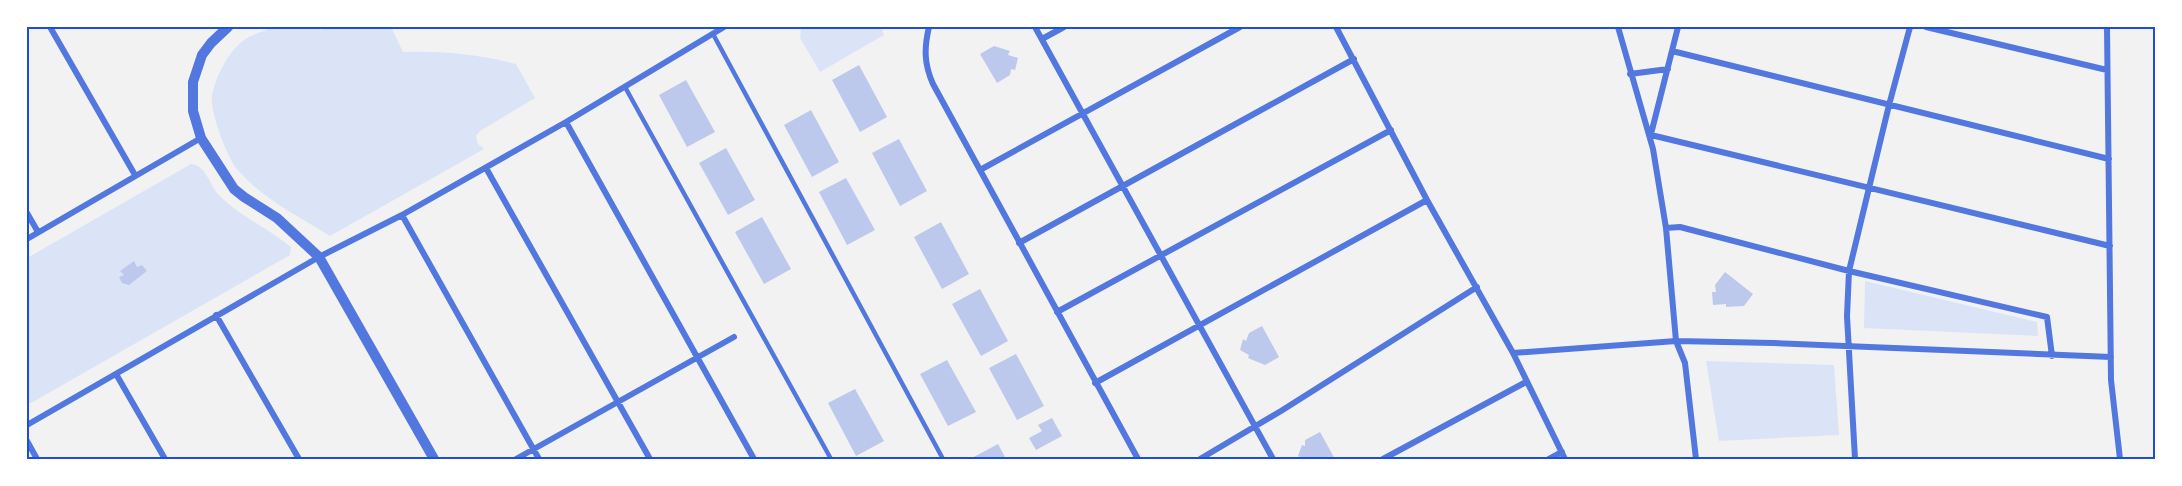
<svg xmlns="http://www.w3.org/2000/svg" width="2182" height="486" viewBox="0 0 2182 486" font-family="'Noto Serif',serif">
	<rect width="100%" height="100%" fill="#f2f2f2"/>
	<!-- green -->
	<path fill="#dbe4f7" d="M274,27H318L320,30L328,27H391L403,52C442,51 478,54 516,64L535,98L480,131L476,136L478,144L484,149L330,236C298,216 261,198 237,169C227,157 209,110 212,95C216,76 228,52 244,40C252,34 265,31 274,27Z
		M801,27H881L884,35L820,72L800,38Z
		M191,164C205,164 210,185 218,194C239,216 268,228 291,247L290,255L31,403H27V258Z
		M1865,281L2037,322L2038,336L1864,328Z
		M1706,361L1834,365L1839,435L1719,441Z"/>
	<!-- building -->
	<path fill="#bdc9ec" d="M994,46L1010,51L1008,55L1018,58L1015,70L1011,69L1010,75L997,83L980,54Z
		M859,65L887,117L860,132L832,80Z
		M686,80L715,132L687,147L659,95Z
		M811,110L839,162L812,177L784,125Z
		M899,139L927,191L900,206L872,153Z
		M726,148L755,200L728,215L699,163Z
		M846,178L875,230L847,245L819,192Z
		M762,217L791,269L764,284L735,232Z
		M941,222L969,274L942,289L914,237Z
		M134,261L137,267L142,265L147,271L129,285L122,283L119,277L124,275L120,271Z
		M1725,272L1753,294L1744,306L1726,307V304L1713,305L1712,292H1716L1715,285Z
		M980,289L1008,341L981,356L952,304Z
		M1262,326L1279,357L1265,365L1248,358L1249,355L1240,350L1243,339L1246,341L1249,333Z
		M1016,354L1044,406L1017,420L989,368Z
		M947,360L976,412L948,426L920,374Z
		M855,389L884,441L856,456L828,403Z
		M1052,418L1062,436L1036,450L1029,438L1042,431L1038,425Z
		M1320,432L1335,459H1304L1298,456L1302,445L1305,446V440Z
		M998,444L1006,459H970Z"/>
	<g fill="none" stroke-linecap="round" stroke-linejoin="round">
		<!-- service -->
		<path stroke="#5277de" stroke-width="4.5" d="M713,34L943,459
			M625,87L831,459"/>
		<!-- minor -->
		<path stroke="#5277de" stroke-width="6" d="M50,27L135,175
			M929,27C924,48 924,64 933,84L1138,459
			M1035,27L1273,459
			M1336,27L1427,200L1513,353L1565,459
			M1618,27L1653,149L1666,228L1676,341L1685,363L1696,459
			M1926,27L2107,70
			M2107,27L2111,380L2120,459
			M1042,39L1064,27
			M1672,51L2109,159
			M1630,74L1668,69
			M566,122L754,459
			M1651,134L1678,27
			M1651,135L2110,246
			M486,168L650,459
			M980,170L1240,27
			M27,213L38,232
			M402,215L539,459
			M1666,228L1680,227L1849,271L2047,317L2052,356
			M27,239L201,138
			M1019,243L1354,59
			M1057,312L1391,130
			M216,315L299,459
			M1513,353L1676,341L1773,343L2111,357
			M116,374L165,459
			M1095,383L1427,200
			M27,425L319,257L402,215L566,122L724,27
			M27,441L37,459
			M516,459L734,337
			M1200,459L1281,411L1477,287
			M1383,459L1526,382
			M1549,459L1562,452
			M1855,459L1847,316L1849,271L1889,105L1910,27"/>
		<!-- tertiary -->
		<path stroke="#5277de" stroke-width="10" d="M228,27L211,43L202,55L193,82V111L201,138L234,189L244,197L277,218L319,257L434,459"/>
	</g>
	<!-- border -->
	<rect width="2182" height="486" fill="none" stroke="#ffffff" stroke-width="57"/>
	<rect x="28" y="28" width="2126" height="430" fill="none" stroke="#1d4ed8" stroke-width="2"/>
</svg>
